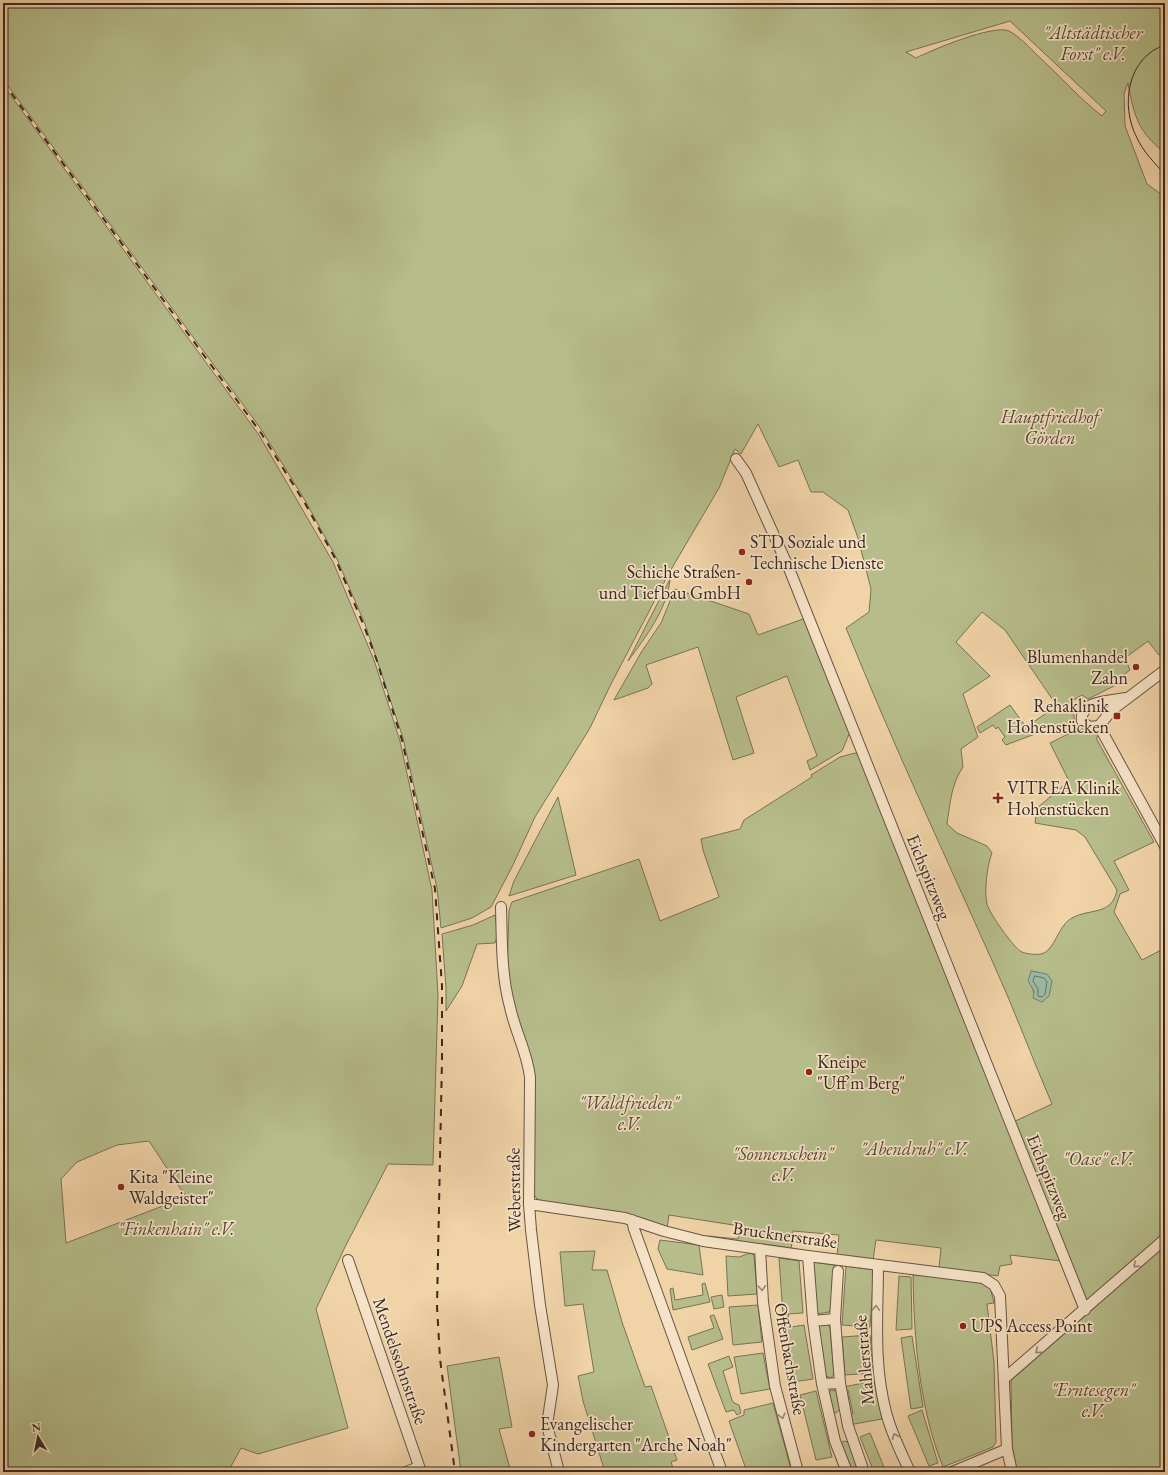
<svg xmlns="http://www.w3.org/2000/svg" width="1168" height="1475" viewBox="0 0 1168 1475" font-family="'EB Garamond',serif">
	<rect width="100%" height="100%" fill="#f1d3a8"/>
	<filter id="stains"><feTurbulence type="fractalNoise" baseFrequency=".005" numOctaves="4"/><feColorMatrix values="0 0 0 0 .2 0 0 0 0 .09 0 0 0 0 .02 0 0 0 .5 -.17"/></filter>
	<radialGradient id="worn" r=".72"><stop offset=".6" stop-color="#630" stop-opacity="0"/><stop offset="1" stop-color="#630" stop-opacity=".3"/></radialGradient>
	<!-- green -->
	<path fill="#b6bd8b" stroke="#787356" fill-rule="evenodd" d="M3,3H1165V153C1138,132 1134,116 1128,83L1124,94L1125,126L1147,184L1165,197V651L1159,655L1148,641L1125,658L1130,670L1118,679L1114,686L1088,699L1082,695L1066,705L1074,715V721L1047,732L1038,729L1035,734L1006,745L1002,740L1005,737L998,727L996,729L993,725L980,733L977,727L1010,705L1026,727L1057,706L1005,630L982,612L956,642L990,676L963,694L978,737L961,749L963,767C951,784 950,805 947,824L957,833L987,846L992,853C987,865 984,892 987,904C989,913 1012,945 1020,951C1025,954 1035,955 1041,954C1055,951 1058,925 1072,918C1090,908 1112,916 1117,890L1085,837L1076,830L1035,823L1037,808L1069,781L1050,743C1066,736 1085,721 1099,736L1096,738L1154,842L1114,861L1129,890L1120,894L1114,912L1142,960L1165,948V1233L1085,1305L1011,1123L1052,1104C1032,1058 1015,1011 994,965C944,853 892,742 846,628L869,612L871,589L858,538L848,510L823,492H811L798,460L779,467L758,424L741,454L735,449L719,488L669,573L610,686L590,728L535,817L512,867L491,907L472,918L441,928L437,888L403,738L365,624L337,559L306,502L261,429L3,79ZM1010,21L1106,111L1102,116C1079,98 1059,75 1037,55C1029,47 1019,36 1009,31C993,24 932,50 916,58L906,52ZM1031,971L1040,973L1052,981L1049,991L1034,998Z
		M3,85L259,435L333,562L374,660L400,741L432,890L438,995L433,1165L388,1164L345,1247L316,1309L348,1428L258,1454L241,1448L228,1472H3ZM149,1141L186,1197L66,1243L61,1179L77,1162L117,1145Z
		M670,579C668,608 645,638 628,661Z
		M675,589L749,614L758,635L806,618L850,732L842,751L810,770L807,761L817,756L787,676L736,697L754,753L733,760L698,647L646,665L652,684L648,688L614,700L642,651L661,623Z
		M855,753L860,756L1061,1261L1010,1255L1012,1264L1000,1266L998,1276L939,1268L941,1248L876,1240L873,1260L837,1256L839,1235L793,1231L791,1251L709,1238L708,1236L738,1239L740,1226L669,1215L667,1228L542,1201L537,1199L533,1193L534,1080L515,1015L507,976L509,910L512,902L639,859L660,921L719,897L703,850L701,839L740,829L744,820L812,777L811,775L840,757Z
		M558,797L576,875L509,896L514,881Z
		M495,915L498,934L495,943L477,944L462,986L446,1011V988L442,934L473,925Z
		M660,1240L699,1245L703,1275L667,1269L658,1249Z
		M1165,1243V1472H1017L1012,1446L1011,1380L1015,1374Z
		M595,1251L592,1270H607L622,1322L645,1387L651,1386L677,1460L671,1462L674,1472H605L583,1401L578,1376L594,1372L583,1304L565,1306L560,1252Z
		M750,1253L754,1255L757,1294L728,1296L726,1256L739,1257Z
		M779,1258L799,1261L803,1313L788,1314L789,1321L783,1322L781,1320L780,1315H783Z
		M812,1262L834,1265L831,1309L829,1312L817,1314Z
		M846,1266L874,1270L870,1327L842,1325Z
		M932,1274L984,1281L990,1287L994,1303L987,1304L994,1362L996,1442L993,1447L943,1467C919,1407 914,1339 913,1275Z
		M899,1276L911,1277L912,1329L896,1330Z
		M705,1283L710,1302L673,1310L670,1289L673,1288L675,1300L703,1295L702,1284Z
		M722,1295L724,1307L714,1309L711,1297Z
		M758,1305L762,1342L733,1345L729,1307Z
		M714,1315L723,1339L692,1350L688,1337L714,1328L710,1316Z
		M819,1324H829L830,1328L834,1374L831,1378L824,1375Z
		M804,1325L813,1379L793,1382L785,1328Z
		M870,1335L873,1373L845,1375L842,1337Z
		M912,1336L923,1407L911,1409L901,1338Z
		M763,1353L770,1389L741,1394L734,1357Z
		M729,1356L733,1367L723,1371L732,1400L734,1403L739,1405L741,1413L737,1415L734,1410L726,1412L708,1364Z
		M499,1357L512,1427L499,1429L511,1472H461L447,1366Z
		M874,1381L882,1419L849,1425L847,1416L853,1414L848,1390H844L843,1387Z
		M831,1390L836,1391L840,1409L836,1413L832,1412L828,1394Z
		M816,1391L832,1457L816,1460L800,1395Z
		M773,1403L791,1469L781,1472H761L760,1469L747,1472L729,1421L744,1415V1410Z
		M922,1410L938,1463L929,1466L908,1416Z
		M870,1433L886,1472H874L860,1437Z
		M844,1441L848,1442L860,1472H851L841,1443Z"/>
	<!-- water -->
	<path fill="#9cb9a3" stroke="#747f6f" d="M1031,971L1047,974L1052,981L1049,996L1042,1002L1033,998L1034,991L1028,981Z"/>
	<g fill="none" stroke-linecap="round" stroke-linejoin="round">
		<!-- shore -->
		<path stroke="#6a7162" stroke-width="1" d="M1035,976L1044,978L1047,982L1045,994L1042,997L1038,996V989L1033,981Z"/>
		<defs>
			<path id="minor" d="M736,459L746,473L790,571L1085,1310
				M1099,726L1165,846
				M1099,726L1112,710L1165,670
				M1099,726L1089,727L1082,721C1079,700 1111,701 1126,698
				M501,907C502,940 501,974 510,1007C515,1031 527,1052 530,1077L529,1204L531,1230L540,1305L553,1385L547,1425L559,1472
				M529,1204L625,1218L664,1231L703,1241L808,1256L983,1278L994,1285L1000,1296L1007,1449L1012,1472
				M632,1220L634,1229L722,1472
				M760,1249L763,1302L775,1386L798,1472
				M808,1256L813,1321L835,1319L838,1271
				M348,1260L421,1472
				M878,1265C878,1314 873,1363 886,1412C891,1433 901,1452 910,1472
				M813,1321L822,1384L840,1383L835,1319
				M1005,1378L1165,1239
				M840,1383L848,1426L864,1472
				M822,1384L835,1441L847,1472
				M406,1472L419,1467
				M952,1472L1007,1449"/>
		</defs>
		<!-- minor casing -->
		<use href="#minor" stroke="#675444" stroke-width="12"/>
		<!-- minor -->
		<use href="#minor" stroke="#f6e2c6" stroke-width="10"/>
		<!-- tram -->
		<path stroke="#392922" stroke-width="1" d="M1165,45C1127,57 1120,106 1137,138C1143,151 1155,164 1165,174"/>
		<!-- rail -->
		<path stroke="#392922" stroke-width="2" stroke-dasharray="7 7" stroke-linecap="butt" d="M3,82L261,433L306,505L336,560L364,626L376,658L402,740L435,889L442,986V1059L437,1306L440,1359L455,1472"/>
	</g>
	<!-- one-way arrows -->
	<defs><path id="oneway-chevron" d="M-2-3.5L2.5 0L-2 3.5" fill="none" stroke-width="1.6" stroke-linecap="round" stroke-linejoin="round"/></defs>
	<g stroke="#988674">
		<use href="#oneway-chevron" transform="translate(1136 1265) rotate(138)"/>
		<use href="#oneway-chevron" transform="translate(762 1288) rotate(87)"/>
		<use href="#oneway-chevron" transform="translate(876 1308) rotate(-88)"/>
		<use href="#oneway-chevron" transform="translate(1038 1351) rotate(140)"/>
		<use href="#oneway-chevron" transform="translate(782 1416) rotate(75)"/>
		<use href="#oneway-chevron" transform="translate(895 1436) rotate(-113)"/>
	</g>
	<!-- markers -->
	<g fill="#8f2418" stroke="#f6e2c6" stroke-width="1.5">
		<circle cx="742" cy="552" r="4"/>
		<circle cx="749" cy="582" r="4"/>
		<circle cx="1136" cy="667" r="4"/>
		<rect x="1113" y="712" width="8" height="8" rx="2"/>
		<path d="M996 792h4v4h4v4h-4v4h-4v-4h-4v-4h4z"/>
		<circle cx="809" cy="1072" r="4"/>
		<circle cx="121" cy="1187" r="4"/>
		<circle cx="963" cy="1326" r="4"/>
		<circle cx="532" cy="1434" r="4"/>
	</g>
	<g text-anchor="middle" stroke-width="3.5" stroke-linejoin="round" paint-order="stroke">
		<!-- park labels -->
		<g font-size="18" font-style="italic" fill="#524737" stroke="#f6e2c6">
			<text x="1093" y="39">"Altstädtischer<tspan x="1093" dy="21">Forst" e.V.</tspan></text>
			<text x="1050" y="423">Hauptfriedhof<tspan x="1050" dy="21">Görden</tspan></text>
			<text x="629" y="1109">"Waldfrieden"<tspan x="629" dy="21">e.V.</tspan></text>
			<text x="914" y="1155">"Abendruh" e.V.</text>
			<text x="783" y="1160">"Sonnenschein"<tspan x="783" dy="21">e.V.</tspan></text>
			<text x="1098" y="1165">"Oase" e.V.</text>
			<text x="176" y="1235">"Finkenhain" e.V.</text>
			<text x="1093" y="1396">"Erntesegen"<tspan x="1093" dy="21">e.V.</tspan></text>
		</g>
		<!-- poi labels -->
		<g font-size="18" fill="#392922" stroke="#f6e2c6" text-anchor="start">
			<text x="750" y="548">STD Soziale und<tspan x="750" dy="21">Technische Dienste</tspan></text>
			<text x="741" y="578" text-anchor="end">Schiche Straßen-<tspan x="741" dy="21">und Tiefbau GmbH</tspan></text>
			<text x="1128" y="663" text-anchor="end">Blumenhandel<tspan x="1128" dy="21">Zahn</tspan></text>
			<text x="1109" y="712" text-anchor="end">Rehaklinik<tspan x="1109" dy="21">Hohenstücken</tspan></text>
			<text x="1007" y="794">VITREA Klinik<tspan x="1007" dy="21">Hohenstücken</tspan></text>
			<text x="817" y="1068">Kneipe<tspan x="817" dy="21">"Uff´m Berg"</tspan></text>
			<text x="129" y="1183">Kita "Kleine<tspan x="129" dy="21">Waldgeister"</tspan></text>
			<text x="971" y="1332">UPS Access Point</text>
			<text x="540" y="1430">Evangelischer<tspan x="540" dy="21">Kindergarten "Arche Noah"</tspan></text>
		</g>
		<!-- street labels -->
		<g font-size="18" fill="#392922" stroke="#f6e2c6">
			<text transform="translate(929 877) rotate(68)" y="6">Eichspitzweg</text>
			<text transform="translate(1049 1177) rotate(68)" y="6">Eichspitzweg</text>
			<text transform="translate(514 1190) rotate(-91)" y="6">Weberstraße</text>
			<text transform="translate(785 1235) rotate(8)" y="6">Brucknerstraße</text>
			<text transform="translate(790 1359) rotate(80)" y="6">Offenbachstraße</text>
			<text transform="translate(864 1360) rotate(-95)" y="6">Mahlerstraße</text>
			<text transform="translate(400 1361) rotate(71)" y="6">Mendelssohnstraße</text>
		</g>
	</g>
	<!-- margin -->
	<rect width="1168" height="1475" fill="none" stroke="#f1d3a8" stroke-width="16"/>
	<rect x="4" y="4" width="1160" height="1467" fill="none" stroke="#392922" stroke-width="2"/>
	<rect x="8" y="8" width="1152" height="1459" fill="none" stroke="#392922"/>
	<!-- north arrow -->
	<g transform="translate(38 1437) rotate(350)" stroke="#f6e2c6" stroke-width="3" paint-order="stroke">
	<path d="M0-3L7 15L0 10L-7 15Z" fill="#392922"/>
	<text y="-6" font-size="11" font-weight="bold" text-anchor="middle" fill="#392922">N</text>
	</g>
	<rect width="100%" height="100%" filter="url(#stains)"/>
	<rect width="100%" height="100%" fill="url(#worn)"/>
</svg>
